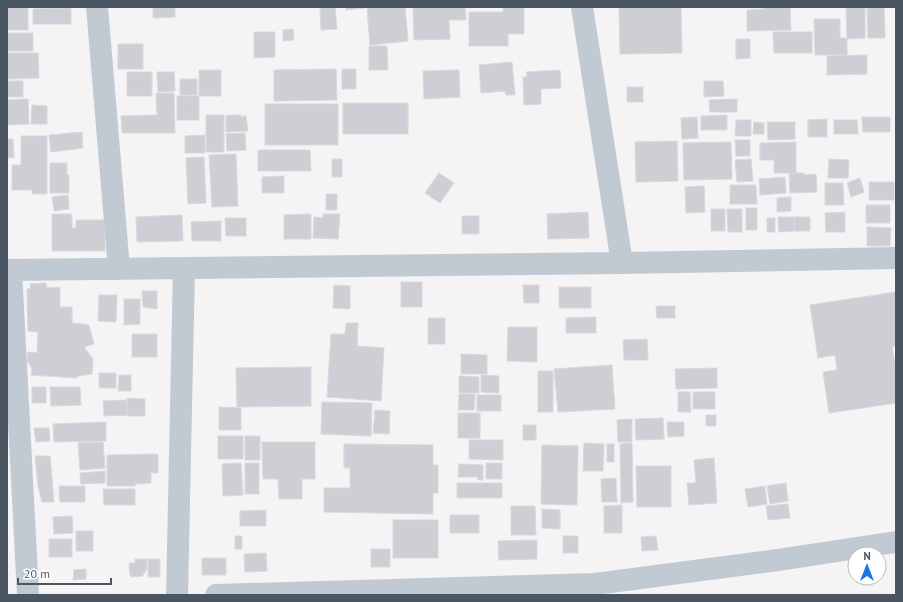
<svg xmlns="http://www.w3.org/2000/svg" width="903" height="602" viewBox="0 0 903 602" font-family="'PT Sans',sans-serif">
	<rect width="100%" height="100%" fill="#f5f3f3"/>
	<!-- building -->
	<path fill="#cdcfd5" stroke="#d7d9de" d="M7,7H28V30H7Z
		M153,7H175V17L153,18Z
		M320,7H335L337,29L321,30Z
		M346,7H365V8L346,10Z
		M367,7H405L408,41L370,45Z
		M465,7L466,20H449L450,39L414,40L413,8Z
		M503,7H524V34H508V46H469V12H503Z
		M619,7H681L682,53L620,54Z
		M764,7H790L791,30L747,31V10L764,9Z
		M846,7H865V38L847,39Z
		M867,7H884L885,38H868Z
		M71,8V24H33V9Z
		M814,19H840V38H847V55H815Z
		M293,29L294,40L283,41V30Z
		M254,32H275V57L254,58Z
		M773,32H812V53H774Z
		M7,33H33V51H7Z
		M736,39H750V58L736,59Z
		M118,44H143V69H118Z
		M369,46H387L388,70H369Z
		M7,53H38L39,78L7,79Z
		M867,55V74L827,75V56Z
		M512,62L515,95H506L505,91L481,93L479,65Z
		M336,69L337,100L274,101V70Z
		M342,69H356V89H342Z
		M199,70H221V96H199Z
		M459,70L460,97L424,99L423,71Z
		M560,70L561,88L541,89V104L524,105L523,77H527L526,72Z
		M127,72H152V96H127Z
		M157,72H174L175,91L158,92Z
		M180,79H197V95H180Z
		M7,81H23V97H7Z
		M704,81H723L724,96L704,97Z
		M627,87H643V102H627Z
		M156,93H174L175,133H122L121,116L157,115Z
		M177,96H199V120H177Z
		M28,99L29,124L7,125V100Z
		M737,99V112H710L709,100Z
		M343,103H408V134H343Z
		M265,104H338V145H265Z
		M32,105L47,106V124H31Z
		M206,115H224V152H206Z
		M233,115H241V117H243V116H246L248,131L226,132V116Z
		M727,115V130H701V116Z
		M697,117L698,138L682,139L681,118Z
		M862,117H890V132H863Z
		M827,119V137H808V120Z
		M736,120H751V136H735Z
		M834,120H857L858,134H834Z
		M754,122L764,123V134H753Z
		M767,122H795V139L768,140Z
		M82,132L83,148L51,152L49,135Z
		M245,133L246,150L227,151L226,134Z
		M205,135V153H185V136Z
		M21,136H47V194H32V190H12V165H21Z
		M7,139H13L14,157L7,158Z
		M735,140H750V156H736Z
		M677,141L678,181L636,182L635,142Z
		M731,142L732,179L684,180L683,143Z
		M796,142V173H774V160H760V143Z
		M258,150H310L311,171H258Z
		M236,154L238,206L212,207L209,155Z
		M204,157L206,203L188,204L186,158Z
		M332,159H342V177H332Z
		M751,159L753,181L737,182L735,160Z
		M829,159L849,160L848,178H828Z
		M50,163H67V175H69V193H50Z
		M439,173L454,183L440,203L425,193Z
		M789,173H804V175L816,174L817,192L790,193Z
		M284,176V193H262V177Z
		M785,177L786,193L760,195L759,179Z
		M860,178L864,192L851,197L847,183Z
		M869,182H894V200H869Z
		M825,183H843L844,205H825Z
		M730,185H756L757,204H730Z
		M704,186L705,212L686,213L685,187Z
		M326,194H337V210H326Z
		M68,195L69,209L54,211L52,197Z
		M791,197V211L777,212V198Z
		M866,205H890V223H866Z
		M746,208H757V230H746Z
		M711,209H725V231H711Z
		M727,209H742V232H728Z
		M588,212L589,238L548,239L547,214Z
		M845,212V232H826L825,213Z
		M52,214H72V228H76V220H105V251H52Z
		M311,214V239H284V215Z
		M323,214H340L338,239L313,238L314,217L323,218Z
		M182,215L183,241L137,242L136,217Z
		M462,216H479V234H462Z
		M778,217H794V231L779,232Z
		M794,217H810V231H794Z
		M225,218H246V236H226Z
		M767,218H775V232H767Z
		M221,221V241H192L191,222Z
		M867,227L891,228L890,246H867Z
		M401,282H422V307H401Z
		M46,283L47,288L60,287V307H72V323L89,325L94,344L84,347L93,359L92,374L77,376V378L31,375L32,369L27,361L28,352L37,353L38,332L28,331L27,289L31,288L30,284Z
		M334,285L350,286V309L333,308Z
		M523,285H539V303H524Z
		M559,287H591V308H559Z
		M142,291H157V309L143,307Z
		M896,292V346L892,347L895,362H896V403L829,413L823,372L837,370L835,355L818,358L810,305Z
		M99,295H117L116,322L98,321Z
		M124,299H140V324L124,325Z
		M656,306H675V318H657Z
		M596,317V333H566V318Z
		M428,318H445V344H428Z
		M346,323H358L357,346L384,348L381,401L327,397L331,334H345Z
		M508,327H537V362L507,361Z
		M132,334H157V357H132Z
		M647,339L648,360H624L623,340Z
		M461,354L487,355V374H461Z
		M612,365L615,409L558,412L554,369Z
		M311,367V406L237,407L236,368Z
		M717,368V388L676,389L675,369Z
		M538,371H553V412H538Z
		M99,373H116V388H99Z
		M119,375H131V391H118Z
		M481,375L499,376V393L481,392Z
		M459,376L479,377V393H459Z
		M32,387H46V403H32Z
		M50,387H80L81,405L51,406Z
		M678,392H690L691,412H678Z
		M693,392H715V409H693Z
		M459,394H475L474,410H458Z
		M477,395H501V411H477Z
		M127,398L145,399V416H127Z
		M126,400L127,415L104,416L103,401Z
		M322,402L372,403L371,436L321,434Z
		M219,407L241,408V430H219Z
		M375,410L390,411L389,434L373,433Z
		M458,413H480V438H458Z
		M706,415H716V426H706Z
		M663,418L664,439L636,440L635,419Z
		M632,419V442H618L617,420Z
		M106,422V441L54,442L53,424Z
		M667,422H684V436L668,437Z
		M523,425H536V440H523Z
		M34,428H49L50,441L36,442Z
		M218,436H243V459H218Z
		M245,436H260V460H245Z
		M469,440H503V460L469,459Z
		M103,442L105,468L80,470L78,443Z
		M262,442H315V479H302V499H279L278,479H263Z
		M584,443L604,444L603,471H583Z
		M632,443L633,502L621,503L620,444Z
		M344,444L433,445V465H438V493H433V514L324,512V488H350V468H344Z
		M607,444H614V462H607Z
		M542,445L578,446L577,505L541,504Z
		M158,454V473H151V483L135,484V486H107V455Z
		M35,456H50L54,502H42L38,486Z
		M714,458L717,503L689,505L687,483H696L694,460Z
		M241,463L243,495L223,496L222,464Z
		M245,463H259V494H245Z
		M486,463H502V479H486Z
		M459,464L483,465V480H478V477H458Z
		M636,466H671V507H637Z
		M105,471V483L81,484L80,473Z
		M616,478L617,502H602L601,479Z
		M457,483H502V498H457Z
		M786,483L788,501L770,504L767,486Z
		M59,486H85V502H60Z
		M765,486L767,504L748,507L745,489Z
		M103,489H135V505H104Z
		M788,504L790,518L768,520L766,506Z
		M622,505V533H604V506Z
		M511,506H535L536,535H511Z
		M542,509L560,510V529L542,528Z
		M266,510V526H240V511Z
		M450,515H479V533H450Z
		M72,516L73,533L54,534L53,517Z
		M393,520H438V558H393Z
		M76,531H93V551H76Z
		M235,536H242V549H235Z
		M563,536H578V553H563Z
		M656,536L658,550L642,551L641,537Z
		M49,539H72V557H49Z
		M537,540V559L499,560L498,541Z
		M371,549H390V567H371Z
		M266,553L267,571L245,572L244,554Z
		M202,558H226V575H202Z
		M135,559H147V570H145V573H143V576L131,577V574L130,575L129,563H135Z
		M148,559H160V577H148Z
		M86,569V579L73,580L74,570Z"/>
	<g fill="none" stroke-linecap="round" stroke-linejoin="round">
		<!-- minor -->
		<path stroke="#c1cad2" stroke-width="22" d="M97,7L119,269
			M582,7L622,263
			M7,270L622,263L896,258
			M11,270L28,595
			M177,595L184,268
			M216,595L595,584L778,560L896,542"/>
	</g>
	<!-- border -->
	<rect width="903" height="602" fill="none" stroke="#4a5661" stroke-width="16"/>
	<!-- north arrow -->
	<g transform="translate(867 566)"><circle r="19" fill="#ffffff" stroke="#b7bbc0"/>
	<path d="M0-3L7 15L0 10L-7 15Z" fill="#1a73e8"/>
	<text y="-6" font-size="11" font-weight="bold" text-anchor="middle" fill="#4a5661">N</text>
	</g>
	<!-- scale -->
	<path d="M18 578v6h93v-6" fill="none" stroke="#4a5661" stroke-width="2"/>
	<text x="24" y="578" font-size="12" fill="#4a5661" stroke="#ffffff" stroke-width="3" paint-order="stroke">20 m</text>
</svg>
